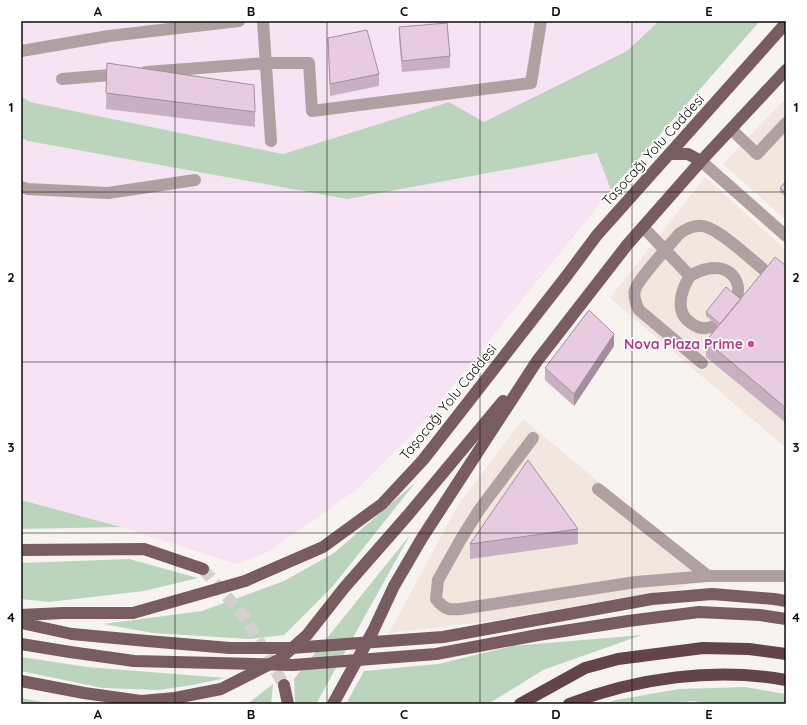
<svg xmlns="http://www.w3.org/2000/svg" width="807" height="725" viewBox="0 0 807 725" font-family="Quicksand,sans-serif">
	<rect width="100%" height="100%" fill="#f7f3f0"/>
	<!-- built -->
	<path fill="#f2e7df" d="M786,98V220L723,164Z
		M705,177L786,250V448L610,298Z
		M523,419L710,574L680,588L491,621L389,633L457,507Z"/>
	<!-- industrial -->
	<path fill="#f6e3f3" d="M21,21H659L627,51L484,122L449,102L283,154L30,102L21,96Z
		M21,138L28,141L347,199L597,153L611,190L420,426L356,490L268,552L236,564L121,527L21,500Z"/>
	<!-- green -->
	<path fill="#bbd5bd" d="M659,21H760L611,190L597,153L347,199L28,141L21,138V96L30,102L283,154L449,102L484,122L627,51Z
		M416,482L333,586L284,635L249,639L153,633L103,624L202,611L284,581L334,553Z
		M21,500L121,527L21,529Z
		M410,535L316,704H295L294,679Z
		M129,559L198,578L144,591L49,602L21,599V563Z
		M642,635L543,670L488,704H346L364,671L438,664L512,646Z
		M21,657L87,667L226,678L192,685L159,690L103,688L21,671Z
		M273,684L271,704H243L250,702Z
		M745,687L786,694V704H707L694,701L664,704H604L616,700L679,689Z
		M21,698L52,704H31L21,702Z"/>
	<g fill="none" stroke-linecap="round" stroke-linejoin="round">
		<!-- major-tunnel -->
		<path stroke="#d4d0ce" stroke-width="12" stroke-dasharray="12 6" stroke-linecap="butt" d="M203,569L246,619L284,685"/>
		<!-- minor -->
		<path stroke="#b1a0a2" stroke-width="12" d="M263,21L271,141
			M21,51L109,36L239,21
			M146,72L266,63H309L312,111L531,83L541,21
			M62,79L122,74
			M731,129L757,154L786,123
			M701,161L786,236
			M21,187L28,189L108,193L195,180
			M643,227L690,276C681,290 674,312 691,323C700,330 707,329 717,325
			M690,276C695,273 701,270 707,269C728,264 744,280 736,300
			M702,363L639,310C636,304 633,297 635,290C638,279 670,245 679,234C686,229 693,225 702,226C718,227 755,263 769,274
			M533,438L479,510L461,539L438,580L436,599C446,612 452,610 467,608L636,582L708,576H786
			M598,489L708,576"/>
		<!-- major -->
		<path stroke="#785c5f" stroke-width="12" d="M669,154H688L701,161
			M21,550L144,549L203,569
			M21,615L63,613H133L245,581L323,547L382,504L423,460L568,274L597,235L786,23
			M21,623L72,634
			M21,644L70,652
			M21,681L84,693L141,701L175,698L221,689L280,659L307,635L344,588L408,515L503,401
			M284,685L288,704
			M333,704L373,631L394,586L422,538L537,361L627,245L701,161L786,70"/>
		<!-- highway -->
		<path stroke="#634448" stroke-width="12" d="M520,704L585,668L618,659L703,648L749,649L786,654
			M569,704C636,678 715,667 786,680"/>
		<!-- major-bridge -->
		<path stroke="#785c5f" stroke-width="12" d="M72,634L147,641L230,648H291L443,637L652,599L712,594L774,599L786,601
			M70,652L134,661L293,665L436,654L538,635L628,621L699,612L760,615L786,619"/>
	</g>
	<!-- wall -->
	<path fill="#c8afc1" d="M399,27L450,56V68L402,72L399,39Z
		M328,38L379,74V86L330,96Z
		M107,63L255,112V127L106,109Z
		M786,181V197L780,192V188Z
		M786,266V423L706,357V341L718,326L706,316V312L741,299Z
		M614,346L574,406L545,380V368Z
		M578,529V544L470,559V544Z"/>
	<!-- shaded-wall -->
	<path fill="#a28e9d" d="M614,334V346L574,406V394Z"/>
	<!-- building -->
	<path fill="#e8cbe0" stroke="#a28e9d" d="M447,23L450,56L402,61L399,27Z
		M367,30L379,74L330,84L328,38Z
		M107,63L254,85L255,112L106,93Z
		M786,181V193L780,188Z
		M775,257L786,266V408L706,341Z
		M726,287L741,299L720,324L706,312Z
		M589,310L614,334L574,394L545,368Z
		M528,460L578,529L470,544Z"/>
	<!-- grid -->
	<path fill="none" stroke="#0d0c0b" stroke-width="1" stroke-opacity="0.55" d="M175,21V704M327,21V704M480,21V704M632,21V704M21,192H786M21,362H786M21,533H786"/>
	<!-- markers -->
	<circle fill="#d1479c" stroke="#fff" stroke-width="1.5" cx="751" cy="344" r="4"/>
	<g text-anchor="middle" stroke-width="3.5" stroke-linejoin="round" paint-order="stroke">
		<!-- street labels -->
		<g font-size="14" fill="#0d0c0b" stroke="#fff">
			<text transform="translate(653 150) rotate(-48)" y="5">Taşocağı Yolu Caddesi</text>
			<text transform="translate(448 402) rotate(-51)" y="5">Taşocağı Yolu Caddesi</text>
		</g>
		<!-- hotel labels -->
		<g font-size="14" font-weight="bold" fill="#b23c85" stroke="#fff" text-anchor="end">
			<text x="743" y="349">Nova Plaza Prime</text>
		</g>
	</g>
	<!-- border -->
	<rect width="807" height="725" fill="none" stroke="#ffffff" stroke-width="44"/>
	<rect x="22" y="22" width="763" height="681" fill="none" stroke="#0d0c0b" stroke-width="1.5"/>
	<g font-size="13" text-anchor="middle" font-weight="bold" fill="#0d0c0b">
		<text x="98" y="16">A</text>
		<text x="251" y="16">B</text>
		<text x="404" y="16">C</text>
		<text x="556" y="16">D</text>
		<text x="709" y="16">E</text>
		<text x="11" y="112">1</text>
		<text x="796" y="112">1</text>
		<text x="11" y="282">2</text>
		<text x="796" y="282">2</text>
		<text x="11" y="452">3</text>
		<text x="796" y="452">3</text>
		<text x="11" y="622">4</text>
		<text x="796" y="622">4</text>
		<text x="98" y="719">A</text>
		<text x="251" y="719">B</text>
		<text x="404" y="719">C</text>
		<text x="556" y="719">D</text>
		<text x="709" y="719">E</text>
	</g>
</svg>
